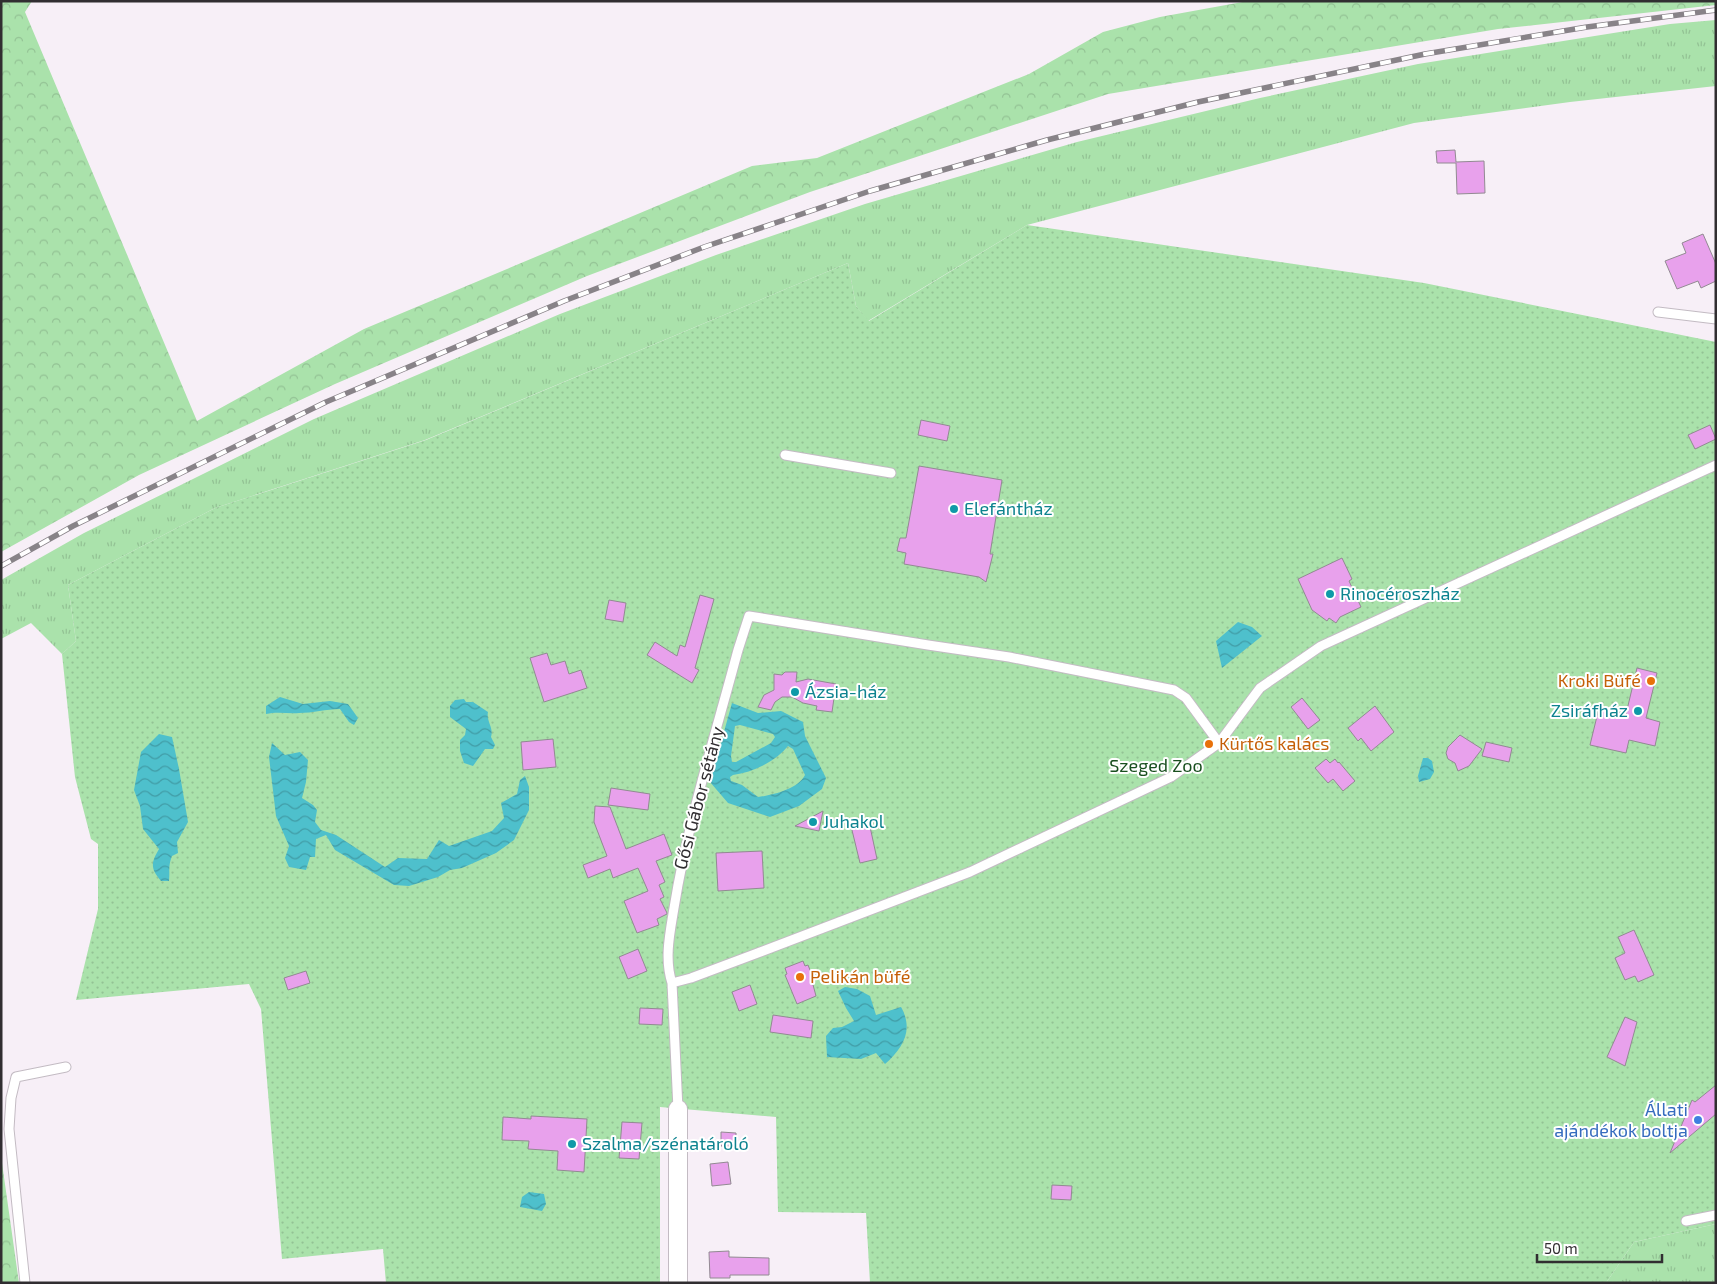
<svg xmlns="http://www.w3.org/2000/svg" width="1717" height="1284" viewBox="0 0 1717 1284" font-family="'Exo 2',sans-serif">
	<defs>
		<pattern id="grass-tufts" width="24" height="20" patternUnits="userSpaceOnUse" patternTransform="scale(1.25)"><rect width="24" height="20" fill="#aae2ab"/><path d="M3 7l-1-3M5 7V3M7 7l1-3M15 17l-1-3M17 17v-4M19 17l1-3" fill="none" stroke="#93c294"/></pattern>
		<pattern id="forest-crowns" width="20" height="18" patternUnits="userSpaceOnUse" patternTransform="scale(1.25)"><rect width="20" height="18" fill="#aae2ab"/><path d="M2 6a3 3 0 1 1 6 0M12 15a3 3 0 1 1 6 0" fill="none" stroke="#93c294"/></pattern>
		<pattern id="park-dots" width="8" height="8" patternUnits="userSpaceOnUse" patternTransform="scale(1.25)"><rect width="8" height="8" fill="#aae2ab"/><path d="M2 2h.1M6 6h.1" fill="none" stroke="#93c294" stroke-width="1.8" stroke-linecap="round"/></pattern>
		<pattern id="water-waves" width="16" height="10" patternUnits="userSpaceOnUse" patternTransform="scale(1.25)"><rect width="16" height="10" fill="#4ec0cc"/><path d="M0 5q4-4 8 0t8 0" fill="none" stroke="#419ca6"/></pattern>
	</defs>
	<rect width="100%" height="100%" fill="#f7eff7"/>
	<!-- grass -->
	<path fill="url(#grass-tufts)" d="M1716,20V86L1570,102L1414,123L1027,225L868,321L856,306L848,263L425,440L215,508L68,585L76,641L62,654L31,623L1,639V580L84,533L314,419L560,314L716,255L865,204L1077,142L1260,98L1418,64L1670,24Z
		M1716,1224V1283H1606L1634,1242Z"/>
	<!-- forest -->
	<path fill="url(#forest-crowns)" d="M1,1H32L25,12L197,421L364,329L752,166L817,158L1029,74L1103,32L1160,17L1248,1H1716V5L1498,29L1108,94L810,192L587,276L335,384L139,475L1,552Z
		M1,1156L19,1283H1Z"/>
	<!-- park -->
	<path fill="url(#park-dots)" d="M1027,225L1424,283L1716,342V1224L1634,1242L1606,1283H870L866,1213L778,1212L776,1117L660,1107V1283H386L383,1249L282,1259L261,1009L249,984L76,1000L98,909V844L91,839L75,777L62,654L76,641L68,585L215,508L426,440L848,263L856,306L869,321Z"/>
	<!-- water -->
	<path fill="url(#water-waves)" fill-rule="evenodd" d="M1238,622L1252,627L1262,636L1222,668L1216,641Z
		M280,697L303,704L330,701L348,704L358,718L354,725L349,722L340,709C326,709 313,713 299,713C288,714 278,711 266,714V706Z
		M464,699L466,702H473L488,712C486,721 494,728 491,737L495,745L493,749H485L473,766L464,763L460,751V740L465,735L466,729L450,717V706L455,700Z
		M732,703L758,713L781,711L803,722L805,736L826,778L822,789L799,806L770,817L728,803L710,782ZM740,725L773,734L775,737L771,743L736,762H732L731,756L735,726ZM788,746L793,749L805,775C798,789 773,795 758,797L742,785L731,781L730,777L733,775C753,772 775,762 788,746Z
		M159,734L172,737L179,769L188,822L177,842L178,853L172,856C168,866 170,871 169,881H161C150,868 151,863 159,849L143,829L140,806L134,790L141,752Z
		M272,743L285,755L300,752L308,760L306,782L302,798L313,805L317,810L315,822L321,830L336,835L385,867L398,858L427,859L439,840L449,846L492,831L504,818L501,803L517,794L520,780L525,776L529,787V810L514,840L496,853L462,868L450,870L438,877L409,886L394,885L335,850L326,835L316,839L315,857H310L306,870L289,867L285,858L289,846L276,816L269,757Z
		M1423,758H1428L1432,761L1434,772L1430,779L1419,782L1418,776Z
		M845,987L857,989L870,996L876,1015L901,1007C914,1030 903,1048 885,1064L876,1053L861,1059L827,1057L826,1036L833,1028L842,1027L854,1021L846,1008L838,991Z
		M529,1192L544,1194L546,1204L542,1211L520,1207L522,1197Z"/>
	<!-- building -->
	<path fill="#e8a1ec" stroke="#928a92" d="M1455,150L1456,162L1484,161L1485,193L1457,194L1456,163H1437L1436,151Z
		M1703,234L1716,264V281L1701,288L1698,281L1677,289L1665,261L1686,253L1682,243Z
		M921,420L950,426L947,441L918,435Z
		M1710,425L1716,439L1695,449L1688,435Z
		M919,466L1002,480L990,554H993L986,582L979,577L904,564L906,553L897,551L900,538H906Z
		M1342,558L1352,579L1349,581L1361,607L1340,617L1336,623L1329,618L1327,621L1312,610L1298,579Z
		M700,595L714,599L695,668L699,670L692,683L647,655L655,642L677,656L680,645L685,647Z
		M609,600L626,603L623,622L605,619Z
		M547,653L551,665L565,661L569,674L581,670L587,688L544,702L530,658Z
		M1637,668L1657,673L1646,718L1660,722L1655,746L1629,740L1626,753L1590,745L1599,708L1626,714Z
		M785,672H797L796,682L808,679L836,684L832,712L816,710L817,706L803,703L792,697H782L775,702L771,710L758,707L764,695L774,690V674L782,675Z
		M1302,698L1320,720L1308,729L1291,707Z
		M1375,706L1394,732L1371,751L1361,738L1358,741L1348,728Z
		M1460,735L1482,749L1469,766L1458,771L1455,763L1448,759L1446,753L1448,747Z
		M553,739L556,767L523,770L521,742Z
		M1486,742L1512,748L1509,762L1482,756Z
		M1326,759L1330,763L1335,759L1338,763L1339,762L1355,781L1343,791L1333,779L1328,783L1315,768Z
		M611,788L650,794L648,810L608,805Z
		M595,806L610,807L626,849L664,834L672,855L656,861L665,882L659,885L664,897L660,899L667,913V914L657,919L659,925L637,933L624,901L648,891L638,868L613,878L610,869L588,878L583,865L607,856L594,822Z
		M823,811L819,831L795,826Z
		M869,822L877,859L860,863L851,826Z
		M762,851L764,888L718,891L716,853Z
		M1634,930L1654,975L1638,982L1635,976L1625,980L1615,958L1625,953L1618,937Z
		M638,949L647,971L628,979L619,957Z
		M803,961L805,966L808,965L814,980L812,981L816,996L797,1004L785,975L787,974L785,968Z
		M306,971L310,983L288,990L284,978Z
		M750,985L757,1004L739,1011L732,992Z
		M640,1008L663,1009L662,1025L639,1024Z
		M773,1015L813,1021L811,1038L770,1032Z
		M1625,1017L1637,1022L1625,1066L1607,1057Z
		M1716,1085V1114L1670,1153L1692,1100L1695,1102Z
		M531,1116L587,1119L584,1172L557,1170L558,1151L528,1149L529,1141L502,1140L503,1117L531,1119Z
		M622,1122L642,1123L639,1159L619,1158Z
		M721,1132L736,1133V1146H721Z
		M728,1162L731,1184L712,1186L710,1164Z
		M1052,1185L1072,1186L1071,1200L1051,1199Z
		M729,1251V1257L769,1258V1275H730V1278H710L709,1252Z"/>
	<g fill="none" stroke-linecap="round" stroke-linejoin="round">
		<defs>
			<path id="service" d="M1658,312L1716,319
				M785,455L891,473
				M672,983L691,978L755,954L970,872L1171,777L1219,743L1260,688L1321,646L1716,465
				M678,1109L672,983C664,959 670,932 674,908C688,821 715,736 738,650L749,616L928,645L1009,657L1174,690L1186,698L1219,743
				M1686,1221L1716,1215
				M25,1283L9,1129L11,1098L16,1077L66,1067"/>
			<path id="minor" d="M678,1283V1109"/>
		</defs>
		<!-- service casing -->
		<use href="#service" stroke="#c3bbc3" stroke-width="11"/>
		<!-- minor casing -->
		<use href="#minor" stroke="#c3bbc3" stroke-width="20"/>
		<!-- service -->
		<use href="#service" stroke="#fff" stroke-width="9"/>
		<!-- minor -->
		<use href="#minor" stroke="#fff" stroke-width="18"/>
		<defs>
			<path id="rail" d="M1,566L73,526L326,402L564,301L704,247L870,191L1047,140L1198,102L1425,54L1587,27L1716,10"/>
		</defs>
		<!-- rail casing -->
		<use href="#rail" stroke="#888388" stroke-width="5.5"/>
		<!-- rail -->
		<use href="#rail" stroke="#fff" stroke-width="4" stroke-dasharray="11" stroke-linecap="butt"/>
	</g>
	<!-- markers -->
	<g fill="#0f9aa8" stroke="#fff" stroke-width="2">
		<circle cx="954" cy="509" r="5"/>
		<circle cx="1330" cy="594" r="5"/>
		<circle cx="795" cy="692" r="5"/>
		<circle cx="1638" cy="711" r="5"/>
		<circle cx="813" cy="822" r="5"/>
		<circle cx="572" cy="1144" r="5"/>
	</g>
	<g fill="#e8710a" stroke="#fff" stroke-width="2">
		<circle cx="1651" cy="681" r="5"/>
		<circle cx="1209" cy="744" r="5"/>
		<circle cx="800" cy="977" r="5"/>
	</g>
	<circle fill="#3f7fe0" stroke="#fff" stroke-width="2" cx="1698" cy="1120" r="5"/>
	<g text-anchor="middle" stroke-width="4" stroke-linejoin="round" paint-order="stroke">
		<!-- culture labels -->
		<g font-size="18" fill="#0d838f" stroke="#fff" text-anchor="start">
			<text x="964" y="515">Elefántház</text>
			<text x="1340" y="600">Rinocéroszház</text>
			<text x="805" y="698">Ázsia-ház</text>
			<text x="1628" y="717" text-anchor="end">Zsiráfház</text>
			<text x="823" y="828">Juhakol</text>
			<text x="582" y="1150">Szalma/szénatároló</text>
		</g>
		<!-- food labels -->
		<g font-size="18" fill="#c56008" stroke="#fff" text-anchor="start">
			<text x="1641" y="687" text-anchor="end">Kroki Büfé</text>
			<text x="1219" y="750">Kürtős kalács</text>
			<text x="810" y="983">Pelikán büfé</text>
		</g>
		<!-- park labels -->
		<g font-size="18" fill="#194f1f" stroke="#fff">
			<text x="1156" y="772">Szeged Zoo</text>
		</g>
		<!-- street labels -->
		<g font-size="18" fill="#312e31" stroke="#fff">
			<text transform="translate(699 798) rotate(-75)" y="6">Gősi Gábor sétány</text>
		</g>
		<!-- shop labels -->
		<g font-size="18" fill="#366cbe" stroke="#fff" text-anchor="end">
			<text x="1688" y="1116">Állati<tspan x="1688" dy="21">ajándékok boltja</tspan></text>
		</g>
	</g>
	<!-- border -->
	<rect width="1717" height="1284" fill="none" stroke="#312e31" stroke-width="5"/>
	<!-- scale -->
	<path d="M1537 1254v8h125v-8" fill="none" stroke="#312e31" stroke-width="2.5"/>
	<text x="1544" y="1254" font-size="15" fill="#312e31" stroke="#ffffff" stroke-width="4" paint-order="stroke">50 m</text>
</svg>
